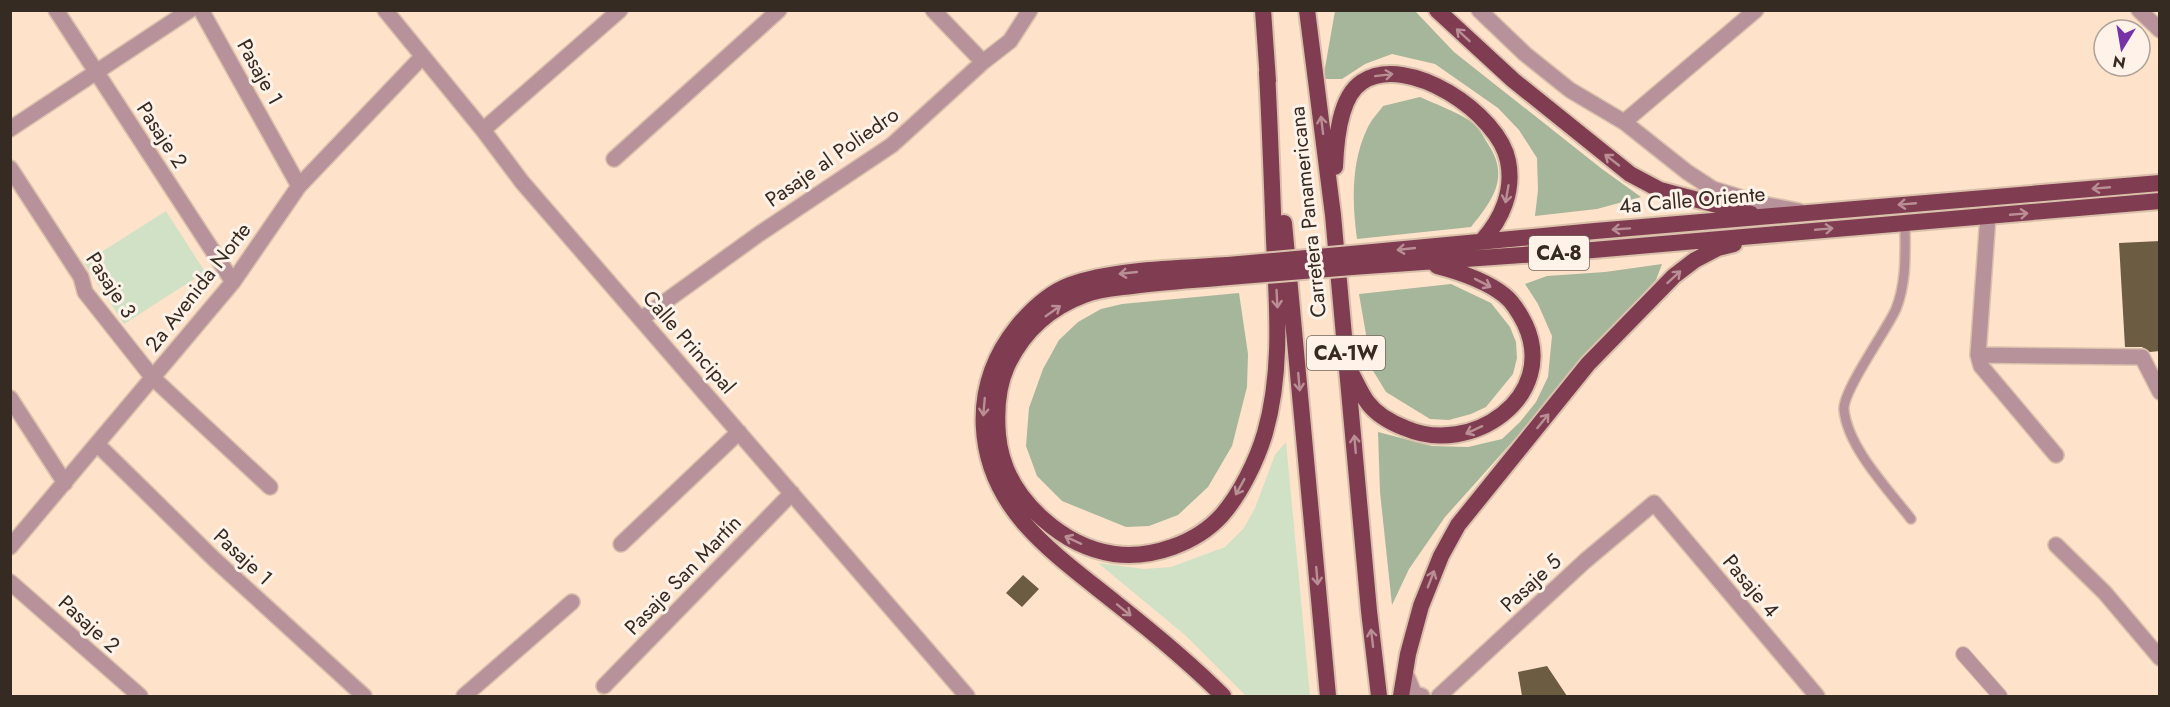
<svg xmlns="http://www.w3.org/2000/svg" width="2170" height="707" viewBox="0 0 2170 707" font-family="Jost,sans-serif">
	<rect width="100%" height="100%" fill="#fee2ca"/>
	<!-- green -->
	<path fill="#d0e1c5" d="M166,211L205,272L124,324L84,263Z
		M1286,442L1310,696H1246L1185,635L1098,563L1144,569L1171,567L1225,547L1244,528L1255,508L1275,455Z"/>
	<!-- forest -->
	<path fill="#a5b69a" d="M1335,11H1415L1454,52L1602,169L1641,197L1597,209L1535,216L1538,190L1537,158L1519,130L1498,108L1435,64L1392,54L1365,64L1342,79H1323Z
		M1420,97C1435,104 1463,114 1474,124C1480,129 1484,138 1488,144C1510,177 1493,200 1471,227L1357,239C1352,203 1351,163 1367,129C1371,120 1378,113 1383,106Z
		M1662,264L1656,280L1608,331L1556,393L1445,517L1409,569L1392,605L1380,492L1378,432L1432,446L1468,447L1502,439L1520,422L1536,402L1548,377L1552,336L1538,304L1525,284L1547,276L1605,272Z
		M1451,284L1491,303L1510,327L1516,342L1517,358L1513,374L1486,407L1471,414L1449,420L1430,419L1386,392L1372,369L1359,294Z
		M1239,293L1248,354L1247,387L1232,446L1208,487L1178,515L1149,526L1126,527L1062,501L1037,476L1026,446L1029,408L1043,369L1059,340L1078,322L1101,309L1122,304Z"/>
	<!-- building -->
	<path fill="#6c5c42" d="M2160,241V351L2150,352L2142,347H2125L2119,243Z
		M1023,575L1039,589L1022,607L1006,593Z
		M1547,666L1567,696H1522L1518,672Z"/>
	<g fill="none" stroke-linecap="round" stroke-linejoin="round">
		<defs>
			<path id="service" d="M1905,223C1905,252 1907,281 1896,309C1886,331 1842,392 1844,410C1848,448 1888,489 1911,519"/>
			<path id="pedestrian" d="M1963,654L2000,696"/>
			<path id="minor" d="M56,10L233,282
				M201,10L299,186
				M385,10L483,130L522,182L967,696
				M933,10L983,62
				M1479,10L1525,54L1570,90L1624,122L1687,172L1713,189L1762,204L1799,211
				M2139,10L2160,30
				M1624,122L1756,10
				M10,129L190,10
				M483,130L620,10
				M614,159L779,10
				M10,168L81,277L85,292L153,378L270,487
				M1988,216L1978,355L2142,357L2160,392
				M641,319L759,234L892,145L983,62L1010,41L1030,10
				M1978,355L1981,366L2056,455
				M10,398L65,483
				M97,444L214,559L364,696
				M621,544L739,432
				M2056,545L2105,593L2160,658
				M10,547L233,282L299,186L422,57
				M10,582L140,696
				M1405,672L1414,693L1422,696
				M604,686L792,493
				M464,696L572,602
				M1439,696L1585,561L1654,503L1817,696"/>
			<path id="trunk" d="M1263,10L1268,81
				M1307,10L1333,215L1369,611L1379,696
				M1437,10L1513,80L1630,174L1660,190L1751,214
				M1335,167C1336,141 1339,97 1362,82C1408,52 1499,114 1508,161C1514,191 1502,219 1482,241
				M1284,223L1328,696
				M1351,254L1595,231L2160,183
				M1352,267L1593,250L2160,201
				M1229,277C1197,280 1164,282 1132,286C1117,288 1099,289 1084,295C1049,308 1023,332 1007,366C997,388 996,411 998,435C1001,468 1018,497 1043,519C1062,536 1087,550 1114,554C1152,559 1197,543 1222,515C1241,493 1257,460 1265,433C1283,370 1277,305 1274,240C1272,184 1270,128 1267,72
				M1350,371C1356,381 1361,394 1368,403C1377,415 1392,423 1405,428C1471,457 1559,397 1525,324C1520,314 1513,302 1504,295C1485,280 1460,272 1437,266
				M1223,696C1189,662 1155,634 1117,604C1085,578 1051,554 1024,523C974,465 969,387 1017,327C1031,310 1049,293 1070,285C1112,269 1182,268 1228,265
				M1401,696L1408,654L1421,606L1441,556L1458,525L1588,364L1674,276L1695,260L1718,248L1734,244"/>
		</defs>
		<!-- service casing -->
		<use href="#service" stroke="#dac1ac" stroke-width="12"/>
		<!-- pedestrian casing -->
		<use href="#pedestrian" stroke="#dac1ac" stroke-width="16"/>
		<!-- minor casing -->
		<use href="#minor" stroke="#dac1ac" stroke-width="18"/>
		<!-- trunk casing -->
		<use href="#trunk" stroke="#dac1ac" stroke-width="20"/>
		<!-- service -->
		<use href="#service" stroke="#b8929a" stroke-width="9"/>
		<!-- pedestrian -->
		<use href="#pedestrian" stroke="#b8929a" stroke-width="14"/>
		<!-- minor -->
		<use href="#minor" stroke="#b8929a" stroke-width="15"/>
		<!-- trunk -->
		<use href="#trunk" stroke="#803c50" stroke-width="16"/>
		<defs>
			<path id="trunk-bridge" d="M1228,265L1351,254
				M1229,277L1352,267"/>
		</defs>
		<!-- trunk-bridge casing -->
		<use href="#trunk-bridge" stroke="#dac1ac" stroke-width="20" stroke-linecap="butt"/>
		<!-- trunk-bridge -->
		<use href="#trunk-bridge" stroke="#803c50" stroke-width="16"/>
	</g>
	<!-- one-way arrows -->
	<defs><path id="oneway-shaft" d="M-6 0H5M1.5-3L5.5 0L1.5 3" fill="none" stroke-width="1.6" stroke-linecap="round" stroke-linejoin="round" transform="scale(1.5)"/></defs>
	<g stroke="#b98e95">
		<use href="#oneway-shaft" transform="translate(1463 35) rotate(-137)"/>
		<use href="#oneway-shaft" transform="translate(1384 75) rotate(-7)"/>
		<use href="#oneway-shaft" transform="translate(1322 125) rotate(-97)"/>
		<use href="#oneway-shaft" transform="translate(1612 160) rotate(-142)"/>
		<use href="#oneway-shaft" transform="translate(2101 188) rotate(175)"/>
		<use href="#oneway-shaft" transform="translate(1507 194) rotate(100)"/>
		<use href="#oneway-shaft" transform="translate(1907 204) rotate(175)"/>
		<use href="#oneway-shaft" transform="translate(2019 214) rotate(-5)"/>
		<use href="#oneway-shaft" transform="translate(1621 229) rotate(176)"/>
		<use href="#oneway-shaft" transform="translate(1824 229) rotate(-5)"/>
		<use href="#oneway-shaft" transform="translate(1406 249) rotate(174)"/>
		<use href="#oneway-shaft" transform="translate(1128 273) rotate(174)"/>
		<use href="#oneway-shaft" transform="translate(1674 277) rotate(-42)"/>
		<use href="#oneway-shaft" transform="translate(1483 283) rotate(27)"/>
		<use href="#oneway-shaft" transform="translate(1277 299) rotate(87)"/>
		<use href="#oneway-shaft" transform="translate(1053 311) rotate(-35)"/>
		<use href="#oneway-shaft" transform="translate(1299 382) rotate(85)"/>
		<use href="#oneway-shaft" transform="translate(984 407) rotate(95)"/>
		<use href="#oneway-shaft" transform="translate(1543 421) rotate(-51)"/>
		<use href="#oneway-shaft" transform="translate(1474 430) rotate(155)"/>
		<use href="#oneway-shaft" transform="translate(1355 444) rotate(-95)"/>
		<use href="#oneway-shaft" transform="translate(1240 487) rotate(119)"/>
		<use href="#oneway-shaft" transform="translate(1073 540) rotate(-155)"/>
		<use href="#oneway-shaft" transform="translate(1317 576) rotate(85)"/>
		<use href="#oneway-shaft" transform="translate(1431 579) rotate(-69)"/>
		<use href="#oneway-shaft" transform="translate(1124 610) rotate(39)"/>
		<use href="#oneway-shaft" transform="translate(1372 638) rotate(-97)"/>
	</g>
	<g text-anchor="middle" stroke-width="6" stroke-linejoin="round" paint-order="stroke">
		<!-- shield labels -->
		<g fill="#fef2e9" stroke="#72675e" stroke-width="1.5">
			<rect x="1529" y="236" width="60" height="34" rx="4.5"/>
			<rect x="1307" y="336" width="78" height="34" rx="4.5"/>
		</g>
		<g font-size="20" font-weight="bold" fill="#362b22">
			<text x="1559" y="260">CA-8</text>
			<text x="1346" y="360">CA-1W</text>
		</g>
		<!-- street labels -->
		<g font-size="21" fill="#362b22" stroke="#fef2e9">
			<text transform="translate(260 72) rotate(61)" y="7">Pasaje 1</text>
			<text transform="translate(162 135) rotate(57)" y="7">Pasaje 2</text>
			<text transform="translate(832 157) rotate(-35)" y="7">Pasaje al Poliedro</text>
			<text transform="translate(1692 200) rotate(-5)" y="7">4a Calle Oriente</text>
			<text transform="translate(1308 212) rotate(-96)" y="7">Carretera Panamericana</text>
			<text transform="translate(111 285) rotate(57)" y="7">Pasaje 3</text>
			<text transform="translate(198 287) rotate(-52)" y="7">2a Avenida Norte</text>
			<text transform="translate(689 342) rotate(49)" y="7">Calle Principal</text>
			<text transform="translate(243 557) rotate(43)" y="7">Pasaje 1</text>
			<text transform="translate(683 575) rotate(-46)" y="7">Pasaje San Martín</text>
			<text transform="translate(1531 583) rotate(-43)" y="7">Pasaje 5</text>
			<text transform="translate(1751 586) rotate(50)" y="7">Pasaje 4</text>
			<text transform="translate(89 624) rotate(42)" y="7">Pasaje 2</text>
		</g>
	</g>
	<!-- border -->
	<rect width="2170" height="707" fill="none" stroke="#362b22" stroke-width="24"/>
	<!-- north arrow -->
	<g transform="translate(2122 48) rotate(191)"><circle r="28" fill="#fef2e9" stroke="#aea299" stroke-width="1.5"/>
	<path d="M0-4.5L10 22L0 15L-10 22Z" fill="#7632a6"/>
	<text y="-9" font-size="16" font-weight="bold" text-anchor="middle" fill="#362b22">N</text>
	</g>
</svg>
